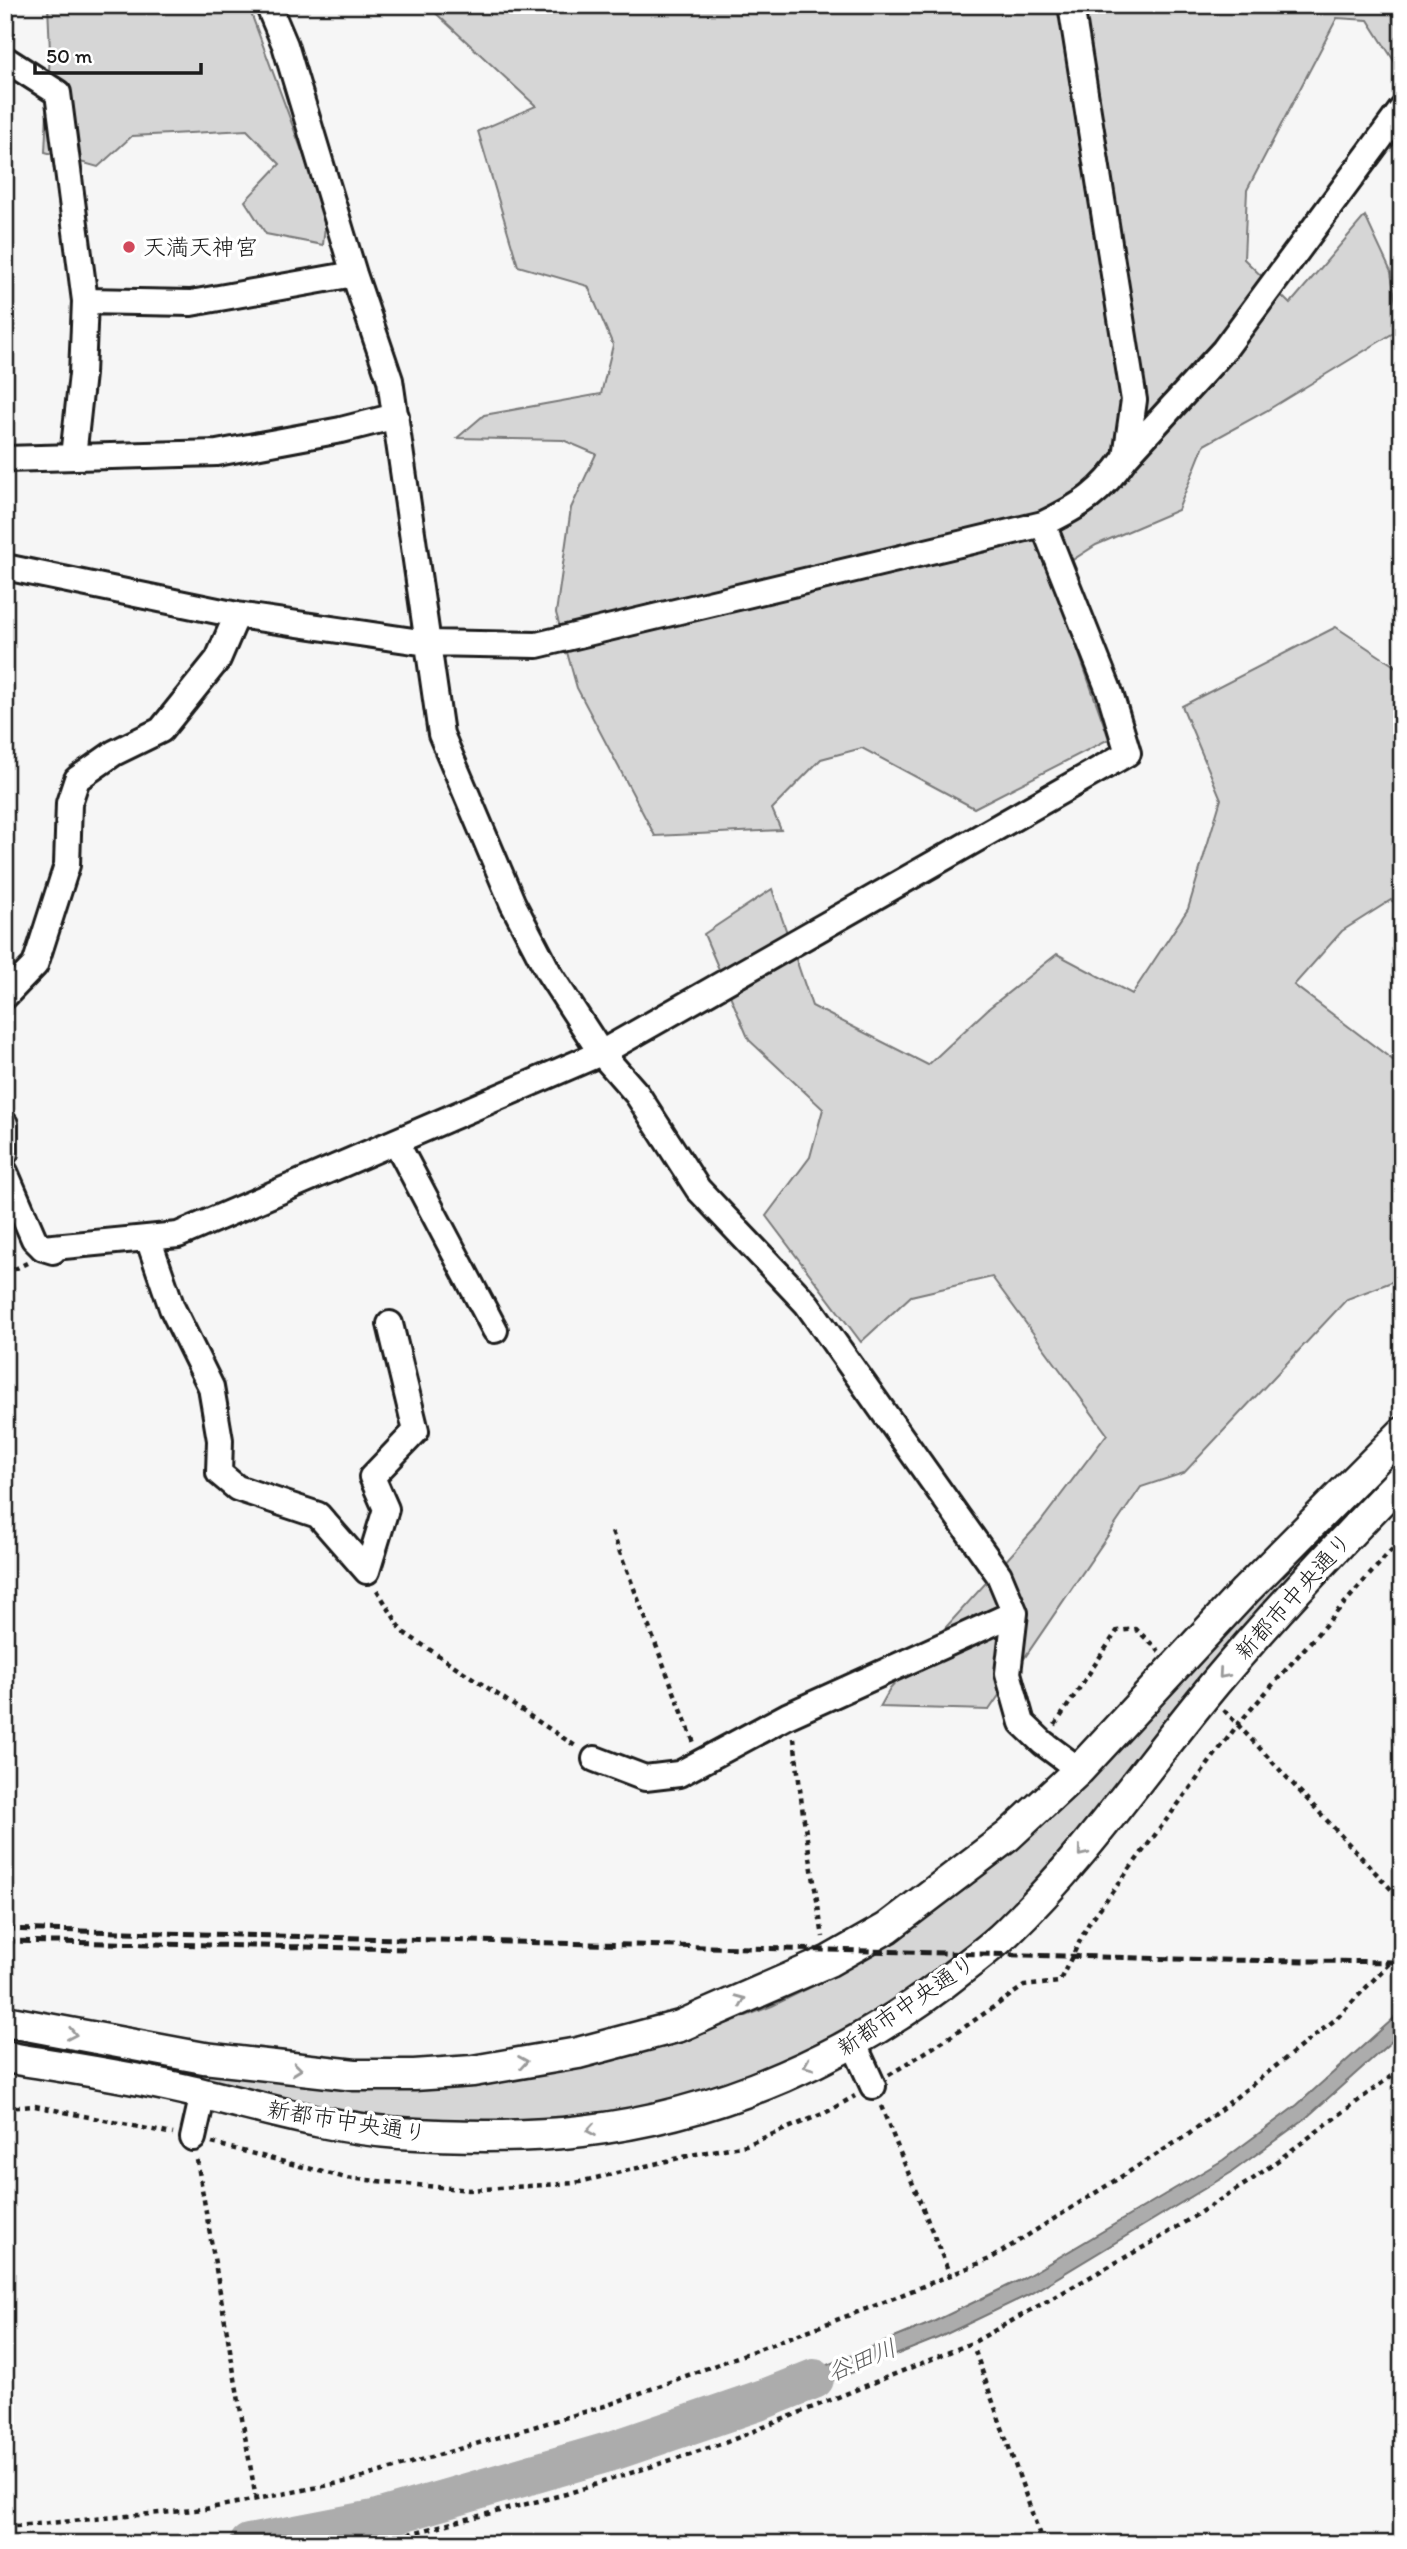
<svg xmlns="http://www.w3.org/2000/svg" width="1407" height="2549" viewBox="0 0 1407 2549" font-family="Itim,'Klee One',sans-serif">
	<rect width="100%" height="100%" fill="#f6f6f6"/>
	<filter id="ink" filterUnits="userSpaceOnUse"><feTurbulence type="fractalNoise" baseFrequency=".0143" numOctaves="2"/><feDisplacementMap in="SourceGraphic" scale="14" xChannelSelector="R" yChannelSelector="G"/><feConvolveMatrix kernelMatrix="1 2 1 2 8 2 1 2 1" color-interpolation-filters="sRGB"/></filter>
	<g filter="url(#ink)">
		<!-- green -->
		<path fill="#d6d6d6" stroke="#797979" stroke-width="2" d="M48,5H248L326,216L323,245L266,234L245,201L280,164L247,130L132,136L98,167L45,152L50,51Z
			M427,5H1402V133L1398,67L1368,20L1337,18L1247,190L1244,259L1290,304L1365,216L1391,272L1400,329L1266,411L1204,445L1178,510L1096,545L1051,574L1109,739L974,808L862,748L821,759L772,809L781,830L655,836L577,688L556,613L571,508L596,454L563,440L457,438L484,415L601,394L613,345L588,286L518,266L478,131L536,106Z
			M1336,627L1402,671V909L1391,900L1342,931L1294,985L1402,1067V1278L1347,1299L1184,1473L1141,1487L989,1710L880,1707L890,1689L1039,1524L1107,1434L992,1277L911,1296L861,1342L766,1216L810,1157L823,1109L749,1040L704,934L772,889L812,1006L928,1065L989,1008L1057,954L1132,994L1188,909L1221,799L1182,706Z
			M1402,1451V1457L1250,1621L1056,1862L1005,1918L878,2014L797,2057L695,2096L627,2111L545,2122L461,2125L391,2119L314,2107L5,2044V2032L449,2087L530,2077L611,2061L677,2043L772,2006L817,1984L926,1918L1029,1835Z"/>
		<!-- water -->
		<path fill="#acacac" stroke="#727272" stroke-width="2" d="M1402,2011V2032L1306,2118L1232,2172L1030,2294L938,2338L766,2407L762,2392L931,2323L1022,2279L1223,2160L1297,2105Z"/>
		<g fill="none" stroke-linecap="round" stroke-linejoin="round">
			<!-- river -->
			<path stroke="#acacac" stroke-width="40" d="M249,2544L374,2520L612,2451L764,2399L814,2379"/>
			<defs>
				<path id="minor" d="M268,5L285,45L354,274L390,380L441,734L513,904L549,973L601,1053L637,1094L698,1189L807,1304L999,1575L1015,1613L1008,1673L1022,1723L1043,1743L1079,1770
					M1071,5L1134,400L1126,457
					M5,59L58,93L85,301L82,374L73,457
					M85,301L191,303L354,274
					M5,459L217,453L341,430L396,416
					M5,567L237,615L427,643L537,645L1043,524
					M5,996L35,965L67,865L69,803L77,779L114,753L161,730L218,659L237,615
					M5,1124V1153
					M396,1142L495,1330
					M5,1172L34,1239L43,1248L53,1251
					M148,1238L172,1308L211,1387L220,1440L219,1473L237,1488L318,1515L367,1571L386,1509L372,1477L416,1431L390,1324
					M43,1248L178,1235L601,1053L1128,753L1110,693L1043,524C1082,505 1101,493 1126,457L1224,350L1402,109
					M595,1759L645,1778L679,1774L787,1716L1015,1613
					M853,2042L873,2086
					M193,2138L203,2094"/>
				<path id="major" d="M5,2021L204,2058L355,2075H414L473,2071L578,2053L680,2026L829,1961L887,1928L1008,1836L1079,1770L1245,1591L1402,1433
					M5,2057C63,2067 121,2075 178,2088C251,2104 324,2128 399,2133C460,2137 521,2138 582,2131C720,2115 854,2056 962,1969C977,1957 993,1946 1007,1932C1086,1856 1146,1766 1216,1682C1275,1612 1338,1545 1402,1479"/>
			</defs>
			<!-- minor casing -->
			<use href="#minor" stroke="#1c1c1c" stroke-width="30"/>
			<!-- major casing -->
			<use href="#major" stroke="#1c1c1c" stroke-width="35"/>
			<!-- path -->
			<path stroke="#1c1c1c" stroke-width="4.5" stroke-dasharray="5 5" stroke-linecap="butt" d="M5,1274L27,1263
				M612,1532L694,1743
				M377,1590L403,1632L577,1747
				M1224,1710L1402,1901
				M1055,1725L1117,1631L1136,1629L1159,1651
				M794,1738L803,1814L823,1937
				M889,2075L953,2035L1024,1986L1059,1982L1089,1923L1239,1723L1402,1538
				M881,2106L950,2275
				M5,2108L35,2106L173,2134
				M212,2143L346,2178L469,2190L575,2183L696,2154L746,2145L825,2113L855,2096
				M197,2160L256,2499
				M975,2351L1043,2544
				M5,2527L205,2509L350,2481L608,2405L874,2306L990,2259L1189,2134L1336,2019L1402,1950
				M369,2544L566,2494L727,2442L974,2342L1158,2239L1253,2179L1402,2068"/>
			<!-- minor -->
			<use href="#minor" stroke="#fff" stroke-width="24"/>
			<!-- major -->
			<use href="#major" stroke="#fff" stroke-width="30"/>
			<!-- rail -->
			<path stroke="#1c1c1c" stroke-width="5" stroke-dasharray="10 5" stroke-linecap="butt" d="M5,1929L1218,1960L1402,1962
				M5,1941L408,1949"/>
		</g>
		<!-- one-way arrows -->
		<defs><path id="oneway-chevron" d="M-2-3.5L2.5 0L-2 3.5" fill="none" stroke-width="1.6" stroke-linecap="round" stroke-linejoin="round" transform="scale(1.75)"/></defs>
		<g stroke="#999">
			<use href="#oneway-chevron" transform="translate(1223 1674) rotate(131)"/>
			<use href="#oneway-chevron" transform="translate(1082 1852) rotate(129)"/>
			<use href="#oneway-chevron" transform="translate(741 2000) rotate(-23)"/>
			<use href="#oneway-chevron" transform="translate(72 2034) rotate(11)"/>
			<use href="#oneway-chevron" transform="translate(523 2062) rotate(-9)"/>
			<use href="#oneway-chevron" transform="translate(808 2065) rotate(157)"/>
			<use href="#oneway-chevron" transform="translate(297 2069) rotate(6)"/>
			<use href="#oneway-chevron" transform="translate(591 2130) rotate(171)"/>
		</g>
	</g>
	<!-- markers -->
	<circle fill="#d1495b" stroke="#fff" stroke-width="2.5" cx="129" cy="247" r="7"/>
	<g text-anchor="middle" stroke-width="7" stroke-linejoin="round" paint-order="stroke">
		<!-- poi labels -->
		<g font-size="23" fill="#1c1c1c" stroke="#fff" text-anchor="start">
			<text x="143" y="255">天満天神宮</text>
		</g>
		<!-- street labels -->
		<g font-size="23" fill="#1c1c1c" stroke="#fff">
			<text transform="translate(1293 1596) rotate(-48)" y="8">新都市中央通り</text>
			<text transform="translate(906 2005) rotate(-34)" y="8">新都市中央通り</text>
			<text transform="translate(347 2121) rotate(9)" y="8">新都市中央通り</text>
		</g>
		<!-- water labels -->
		<g font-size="24" font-style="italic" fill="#5d5d5d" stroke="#fff">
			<text transform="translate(862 2360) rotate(-22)" y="8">谷田川</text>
		</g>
	</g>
	<!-- margin -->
	<rect width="1407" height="2549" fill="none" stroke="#fff" stroke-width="28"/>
	<rect x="14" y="14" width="1379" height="2521" fill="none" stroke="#1c1c1c" stroke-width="2.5" filter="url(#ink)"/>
	<!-- scale -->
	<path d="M35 63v10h166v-10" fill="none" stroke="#1c1c1c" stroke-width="3.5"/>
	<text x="46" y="63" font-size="21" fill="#1c1c1c" stroke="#ffffff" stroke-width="5" paint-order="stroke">50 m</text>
</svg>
